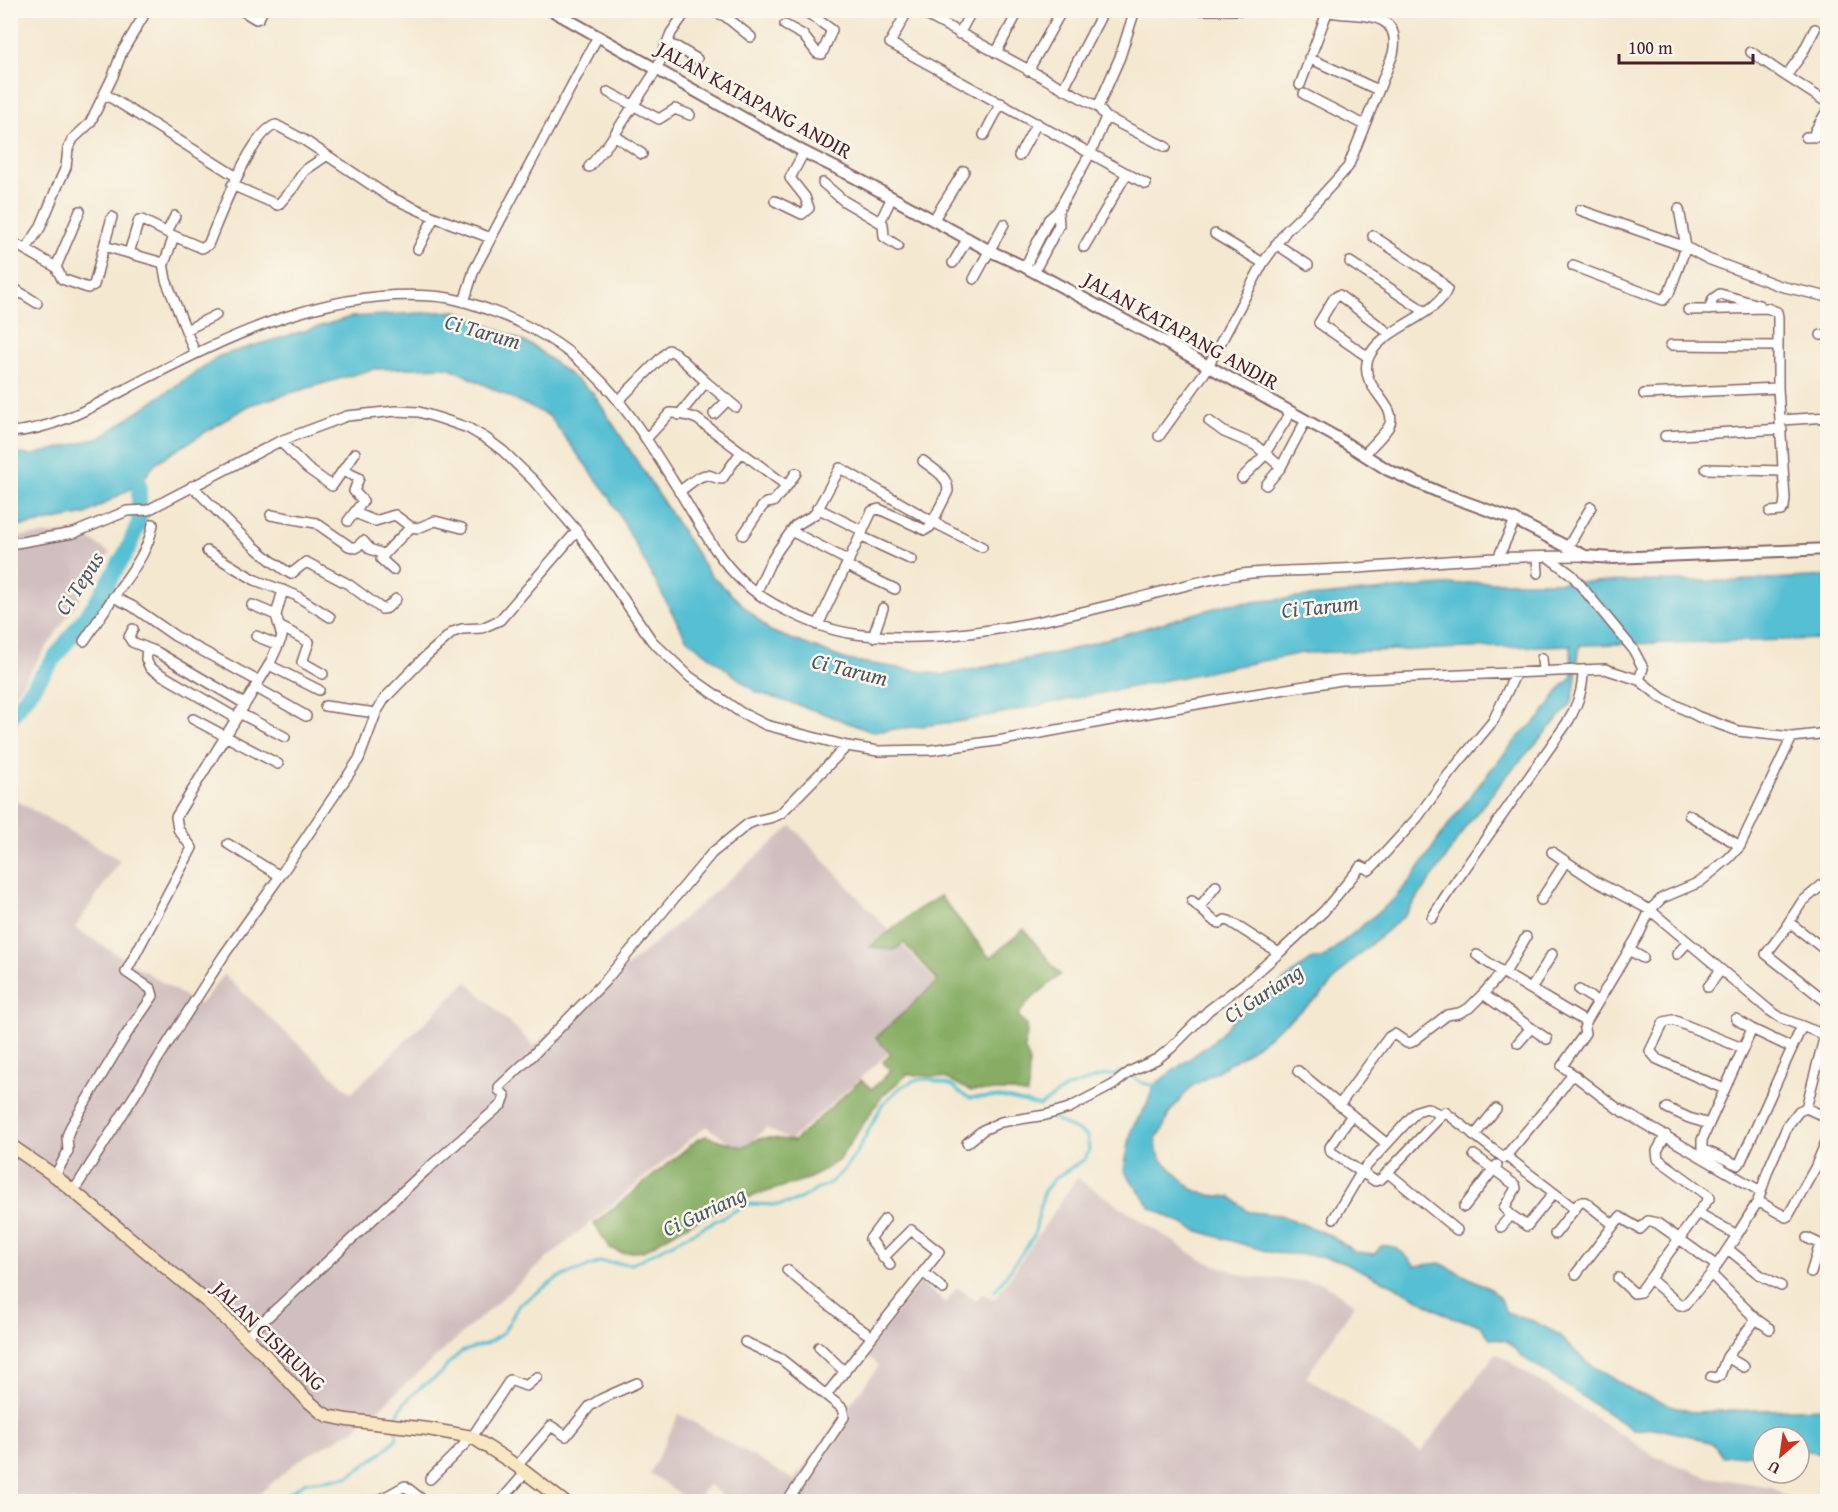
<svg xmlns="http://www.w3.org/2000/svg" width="1838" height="1512" viewBox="0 0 1838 1512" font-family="'Gentium Book Plus',serif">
	<rect width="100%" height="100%" fill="#fbf7ec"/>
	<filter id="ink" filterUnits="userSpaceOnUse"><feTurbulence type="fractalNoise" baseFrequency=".0167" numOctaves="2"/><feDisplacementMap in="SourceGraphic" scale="12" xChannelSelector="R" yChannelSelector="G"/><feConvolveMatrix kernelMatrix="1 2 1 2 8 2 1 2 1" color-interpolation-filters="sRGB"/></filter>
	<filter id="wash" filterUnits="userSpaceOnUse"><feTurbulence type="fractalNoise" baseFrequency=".008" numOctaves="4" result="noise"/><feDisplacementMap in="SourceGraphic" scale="24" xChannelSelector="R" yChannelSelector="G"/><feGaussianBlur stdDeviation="1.35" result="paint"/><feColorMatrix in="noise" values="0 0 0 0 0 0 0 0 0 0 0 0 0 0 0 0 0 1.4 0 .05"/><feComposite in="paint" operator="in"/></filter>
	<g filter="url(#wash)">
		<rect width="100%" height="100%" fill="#f4e8d0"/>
		<!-- industrial -->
		<path fill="#d1bfbf" d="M79,532L110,553L11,700V537Z
			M10,797L120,860L75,928L199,1005L224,975L351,1093L467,982L534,1046L792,826L951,998L790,1140L766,1128L742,1151L706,1126L544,1261L354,1430L299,1460L251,1501H11Z
			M1077,1178L1200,1259L1248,1277L1320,1282L1355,1304L1306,1377L1421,1452L1496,1353L1654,1456L1709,1477L1771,1487L1796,1501L730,1502L708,1484L696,1501L691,1502L650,1473L679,1414L794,1480L879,1366L865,1354L920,1282L945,1303L957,1287L977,1301L982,1293L995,1299Z"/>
		<!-- forest -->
		<path fill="#86ad64" stroke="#686648" stroke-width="1.5" d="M940,896L990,958L1024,929L1060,975L1027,1003L1018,1015L1026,1025L1027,1034L1024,1048L1029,1059L1028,1095L1010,1091H971L945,1078L908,1074L883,1095L838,1161L810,1178L744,1199L691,1223L643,1251L621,1253L610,1248L594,1224L697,1140L706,1136L742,1147C769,1133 765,1138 794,1141L861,1080L872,1089L891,1071L883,1062L891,1054L876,1038L938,981L904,943L894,950L870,947L917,910Z"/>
		<!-- water -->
		<path fill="#56bfd3" stroke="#506f7f" stroke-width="1.5" d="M456,311L533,346L593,393L709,573L770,631L847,660L944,675L1062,652L1228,604L1478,582L1732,581L1827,576V639L1580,645C1576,665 1577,685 1571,704L1503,780L1466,826L1440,867L1405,915L1351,961L1320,996L1247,1053L1191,1087L1169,1113L1162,1131L1156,1138V1149L1162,1160L1192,1189L1207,1195L1231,1197L1249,1212L1280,1215L1329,1235L1356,1252L1375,1254L1381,1246C1397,1244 1405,1255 1415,1266L1440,1263L1491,1289L1501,1299L1506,1313L1529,1319L1558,1334L1586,1362L1639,1394L1691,1412L1827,1408V1453L1799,1450V1437H1763V1452L1723,1457L1713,1444L1695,1437L1655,1428L1633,1430L1523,1357L1507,1341L1490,1338L1479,1324L1452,1318L1401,1289L1339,1260L1311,1255L1273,1253L1195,1230L1151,1208L1124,1170L1132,1128L1147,1105L1154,1085L1215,1040L1233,1020L1312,959H1322L1392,901L1413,877L1446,828L1493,767L1524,731L1539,719L1563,685L1569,681L1572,675L1571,645L1302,653L962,721L872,732L820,712L756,692L686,638L609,496L549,416L448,367L373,369L249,405L157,462L139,484L86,514L11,528L10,454L33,455L100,438L219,356L351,317Z"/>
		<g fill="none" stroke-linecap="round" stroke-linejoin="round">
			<!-- stream -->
			<path stroke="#56bfd3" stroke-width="3" d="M995,1291L1034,1236L1044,1191L1055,1178L1085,1159L1089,1150L1087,1136C1075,1128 1062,1126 1051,1116
				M395,1422V1419L404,1403L421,1387L442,1373L448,1364L461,1352L488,1343L503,1333L519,1305L558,1278L601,1262L632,1264L748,1204L779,1205L794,1202L831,1182L844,1170L857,1152L882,1105L901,1087L915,1080L929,1079L953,1086L960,1093L970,1098L1001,1097L1040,1106L1066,1088L1105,1075H1116L1120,1072L1131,1075L1142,1083L1158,1086
				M275,1502L306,1482L348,1477L383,1452L397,1438L396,1428"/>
			<!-- river -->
			<path stroke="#56bfd3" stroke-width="16" d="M10,718L97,601L128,549L139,522V484L132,465"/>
		</g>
	</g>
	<g filter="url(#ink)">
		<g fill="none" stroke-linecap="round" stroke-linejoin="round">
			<defs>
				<path id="minor" d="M241,10L256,19L259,18L263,10
					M709,10L725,16L751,37
					M908,10L890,43L1146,184
					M917,10L1098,107L1106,117L1166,147
					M1188,10H1263
					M785,25L803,35L817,53L822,54L832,30L804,10
					M1815,29L1802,54L1786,76L1828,103
					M959,34L972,10
					M666,44L677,47L697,59
					M1751,52L1786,76
					M996,53L1019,10
					M1309,58L1378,90
					M1028,71L1062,10
					M1300,85L1328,10
					M1063,89L1104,10
					M608,92L659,119L675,109L690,115
					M105,94L237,177
					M1304,94L1364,125
					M1098,107L1120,57L1135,10
					M614,135L642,154
					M984,135L1001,103
					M1806,137L1828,136
					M1814,137L1815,131L1828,109
					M1019,156L1037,123
					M589,167L609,143L657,69L671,33L687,10
					M823,183L844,201L883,224L884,237L898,246
					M232,185L278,205L293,188L304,171L326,156
					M775,201L802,214L809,208L805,197L790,178L804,152
					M1580,210L1686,247L1708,259L1780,286L1828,297
					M934,219L964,171
					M880,222L892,197
					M167,232L175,216
					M1215,234L1263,263
					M174,236L202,248L208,245C218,221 251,131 276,125L304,140L388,196L434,217L491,238
					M10,241L56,267L62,279L88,288L94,285L104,246L163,263L166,280L195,353
					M1276,244L1308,265
					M104,246L112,217
					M1084,247L1127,173
					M26,249L40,228L58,185L66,167L68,149L73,139L90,123L113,76L122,52L147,10
					M418,249L434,217
					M129,253L139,220H142L174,236L164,264
					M1350,262L1424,311
					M953,263L968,238
					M1573,266L1663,300L1669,293L1686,247L1679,209
					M56,267L80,211
					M1025,267L1049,219L1058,211L1091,152L1106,117
					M1034,272L1059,225L1058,211
					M974,279L1004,224
					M10,286L37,303
					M464,302L474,270L598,36
					M1688,310L1767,308L1777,312L1778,317V388L1785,499L1784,507L1781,511L1770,512
					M1709,310L1713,299L1720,294L1759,305
					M186,330L216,315
					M1821,335H1828
					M1671,345L1778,346
					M1368,357L1319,323L1334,298L1339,295L1390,334
					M1644,394L1778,388
					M619,400L669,350L675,353L706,382
					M714,414L728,400
					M679,415L706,382L736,407
					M1782,420L1828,417
					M1209,421L1224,432L1255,445L1281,467L1306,420
					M10,432C56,430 101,402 141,381C231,335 328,288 432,296C455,297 479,306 500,314C592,350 628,409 678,489C698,521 715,556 743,582C764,601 793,615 819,625C845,635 870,636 897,637C970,639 1060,618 1131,600C1168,590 1205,579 1242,574C1274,570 1307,571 1339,569C1401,566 1462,558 1523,557C1544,556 1565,556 1585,556
					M1159,436L1205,372L1263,263L1286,231L1317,201L1348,167L1393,54C1401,17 1374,16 1345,14C1335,13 1326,11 1316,10
					M1665,436L1782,429
					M646,439L670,413C674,412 693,417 697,419L787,486L796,473
					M280,441L307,468L332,486L355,453
					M1365,454C1372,445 1384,435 1389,426C1400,405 1358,388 1368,359C1378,329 1438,316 1447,289L1438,279L1373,236
					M1706,469L1783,471
					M344,471L359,478L354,491L363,501L348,521
					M1242,478L1262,458L1290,413
					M1266,485L1281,467
					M192,486C223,516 254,552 291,574L306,562L348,584L382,609L387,608L396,599
					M679,492C686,487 698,475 707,475C713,476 716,479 722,479L741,452
					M817,508L863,531
					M355,513L375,521L395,515L411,527C403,536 386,550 381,559L393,570
					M271,515L316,523L349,546L356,548L363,541L370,549L383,554
					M411,527L418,528L435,521L462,528
					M791,531L849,561
					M743,535L762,507L766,503L773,502L787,486
					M860,536L912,560
					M10,544L74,533L127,511L148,510L280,441L347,416L396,411L419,412L442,419L468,428L487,439L503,451L533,480L577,531L652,641L690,677L740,712L766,725L847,746L878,751L931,750L1003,740L1224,699L1342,680L1605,669L1639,680L1662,698L1699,717L1738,731L1792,737L1828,733
					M1568,547L1591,507
					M207,551L255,580L295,595L330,617
					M1537,557L1538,573
					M1548,557L1572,575L1633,649L1643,668L1639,680
					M1498,558L1515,520
					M847,566L895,589
					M756,593L769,565L778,550L795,526L815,514L840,468L933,522L982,547
					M113,597L132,606L175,636L258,681
					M276,615L283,590
					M818,625L872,511L879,509L925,530L930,527L948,491C948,476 934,470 923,461
					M279,626L309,642L302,662L323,674
					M133,629L129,637L132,642L157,652L245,704
					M256,636L278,645
					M873,637L883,608
					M84,641C94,627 103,612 113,598C129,574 148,554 153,524
					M147,648L146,659L150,668L236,718
					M1542,658L1543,671
					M269,665L319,690
					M255,687L306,716
					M325,706L376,713
					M239,713L285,737
					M193,719L278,764
					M1689,815L1740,846
					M228,844L280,876
					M1552,852L1595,881L1650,910L1769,1010L1781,1018L1825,1035
					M1541,900L1566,861
					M1192,901L1214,921L1220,923L1225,920L1229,921L1279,953
					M1199,908L1216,886
					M1432,918L1445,897L1569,720C1578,703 1583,690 1583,670
					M1787,925L1802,902L1828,880
					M1629,950L1643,958
					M1828,952L1790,923L1766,954L1828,1003
					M1677,954L1688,942
					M1477,955L1502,972
					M1505,973L1526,937
					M1708,987L1720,971
					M1531,989L1552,954
					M1579,990L1597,1001
					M1483,994L1547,1039
					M1736,1019L1752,1029
					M1518,1043L1530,1029
					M1298,1071L1387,1144
					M1724,1089L1657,1059L1650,1051L1664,1022L1673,1020L1742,1048
					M1340,1104L1389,1037L1394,1034L1407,1043L1412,1042L1447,1015L1459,1013L1469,1008L1483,994L1502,972L1586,1022
					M1667,1108L1689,1118L1709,1124L1752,1029L1792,1048
					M1806,1108L1828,1118
					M1352,1115L1330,1147L1331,1152L1375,1181L1381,1179L1445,1112L1504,1158L1554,1099L1572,1075
					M1709,1124L1702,1140V1149L1738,1165L1740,1163L1802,1026
					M1666,1135L1657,1151L1658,1159L1710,1197L1698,1213
					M1474,1136L1496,1109
					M967,1143L983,1130L1001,1122L1046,1115L1069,1108L1113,1085L1131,1071L1157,1059L1171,1048L1209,1010L1247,981L1279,953L1324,911L1361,866L1369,870L1375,864L1417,818L1449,774L1493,721L1516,673
					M1474,1155L1515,1185L1516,1188L1504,1208L1511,1215
					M1506,1156L1575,1209
					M1387,1172L1457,1230
					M55,1176L68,1151L67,1136L71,1126L126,1035L153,996L151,989L126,972L192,848L178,829L176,817L269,665L282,637L276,615L252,605
					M1760,1191L1617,1108L1562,1066L1585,1033L1584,1029L1586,1022L1640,932L1650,910L1662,898L1700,882L1729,858L1740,846L1792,737
					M73,1192L224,955L280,876L359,759L376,713L385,698L425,657L453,632L462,629L482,628L500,620L577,531
					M1758,1201L1786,1217L1788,1216L1815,1168L1828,1137
					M1464,1207L1497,1165
					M1334,1218L1362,1171L1417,1111L1427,1108L1441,1115
					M885,1219L870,1239L890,1265
					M1501,1227L1511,1215L1527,1226L1553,1194
					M1555,1234L1580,1202H1585L1614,1225
					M1807,1238L1820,1244L1811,1273
					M1728,1249L1760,1275L1781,1286
					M787,1270L841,1315L872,1337
					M923,1272L943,1289
					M1576,1274L1620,1217L1640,1229L1648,1221L1657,1223L1717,1266
					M1711,1274L1756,1319L1727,1357L1720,1375L1715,1378L1711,1377
					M1618,1278L1634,1293L1640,1292L1698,1213L1737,1235
					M1650,1279L1680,1305L1684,1306L1711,1274L1737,1235L1758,1201L1768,1170L1788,1125L1799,1111L1806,1108L1825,1035L1828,1034
					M1756,1319L1770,1329
					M246,1337L425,1171L502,1104L505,1096L499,1090V1087L532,1056L605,981L712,853L748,824C759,818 771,820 781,813L847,746
					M745,1342L781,1359L842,1408L844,1417L787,1502
					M819,1347L845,1372
					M1727,1357L1744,1367
					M826,1395L939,1252L911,1230L883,1258
					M517,1466L551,1426L566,1436L590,1406L601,1399L637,1383
					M430,1479L472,1437L510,1380L526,1386L537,1377
					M376,1502L405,1486L425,1502
					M500,1502L526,1472"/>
				<path id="tertiary" d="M551,10L804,152L856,178L990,251L1025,267L1161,340L1336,437L1388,470L1441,493L1515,520L1585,556L1613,558L1828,549"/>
				<path id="secondary" d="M10,1145L55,1176L211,1305L265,1355L306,1399L321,1412L328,1416L347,1420L428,1429L472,1437L517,1466L564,1502"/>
			</defs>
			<!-- minor casing -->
			<use href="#minor" stroke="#866565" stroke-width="12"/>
			<!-- tertiary casing -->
			<use href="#tertiary" stroke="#866565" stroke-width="14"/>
			<!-- secondary casing -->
			<use href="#secondary" stroke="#866565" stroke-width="15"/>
			<!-- minor -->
			<use href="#minor" stroke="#fff" stroke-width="9"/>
			<!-- tertiary -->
			<use href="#tertiary" stroke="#fff" stroke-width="10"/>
			<!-- secondary -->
			<use href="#secondary" stroke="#f9e7c3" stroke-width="12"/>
		</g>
	</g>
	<g text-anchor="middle" stroke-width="5" stroke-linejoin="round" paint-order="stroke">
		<!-- street labels -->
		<g font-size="21" fill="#4a1f2b" stroke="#fbf7ec">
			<text transform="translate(754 100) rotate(29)" y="7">JALAN KATAPANG ANDIR</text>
			<text transform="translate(1181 331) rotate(29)" y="7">JALAN KATAPANG ANDIR</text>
			<text transform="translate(269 1336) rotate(44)" y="7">JALAN CISIRUNG</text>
		</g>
		<!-- water labels -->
		<g font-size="22" font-style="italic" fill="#4e5766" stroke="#fbf7ec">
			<text transform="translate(483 331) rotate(16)" y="8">Ci Tarum</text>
			<text transform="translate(79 583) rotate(-57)" y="8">Ci Tepus</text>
			<text transform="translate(1320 606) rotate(-6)" y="8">Ci Tarum</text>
			<text transform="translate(850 669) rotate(14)" y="8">Ci Tarum</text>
			<text transform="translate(1263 993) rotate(-33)" y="8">Ci Guriang</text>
			<text transform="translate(704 1211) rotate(-25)" y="8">Ci Guriang</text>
		</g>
	</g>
	<!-- margin -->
	<rect width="1838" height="1512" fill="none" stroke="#fbf7ec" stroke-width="36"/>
	<!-- north arrow -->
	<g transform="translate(1781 1455) rotate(209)"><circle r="28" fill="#fbf7ec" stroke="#b4a19f" stroke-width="1.5"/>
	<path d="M0-4.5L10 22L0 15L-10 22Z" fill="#c8321e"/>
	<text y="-9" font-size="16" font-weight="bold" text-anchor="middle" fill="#4a1f2b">U</text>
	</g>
	<!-- scale -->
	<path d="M1619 54v9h134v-9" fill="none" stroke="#4a1f2b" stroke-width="3"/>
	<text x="1628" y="54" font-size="18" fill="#4a1f2b" stroke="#fbf7ec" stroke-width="4.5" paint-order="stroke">100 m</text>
</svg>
